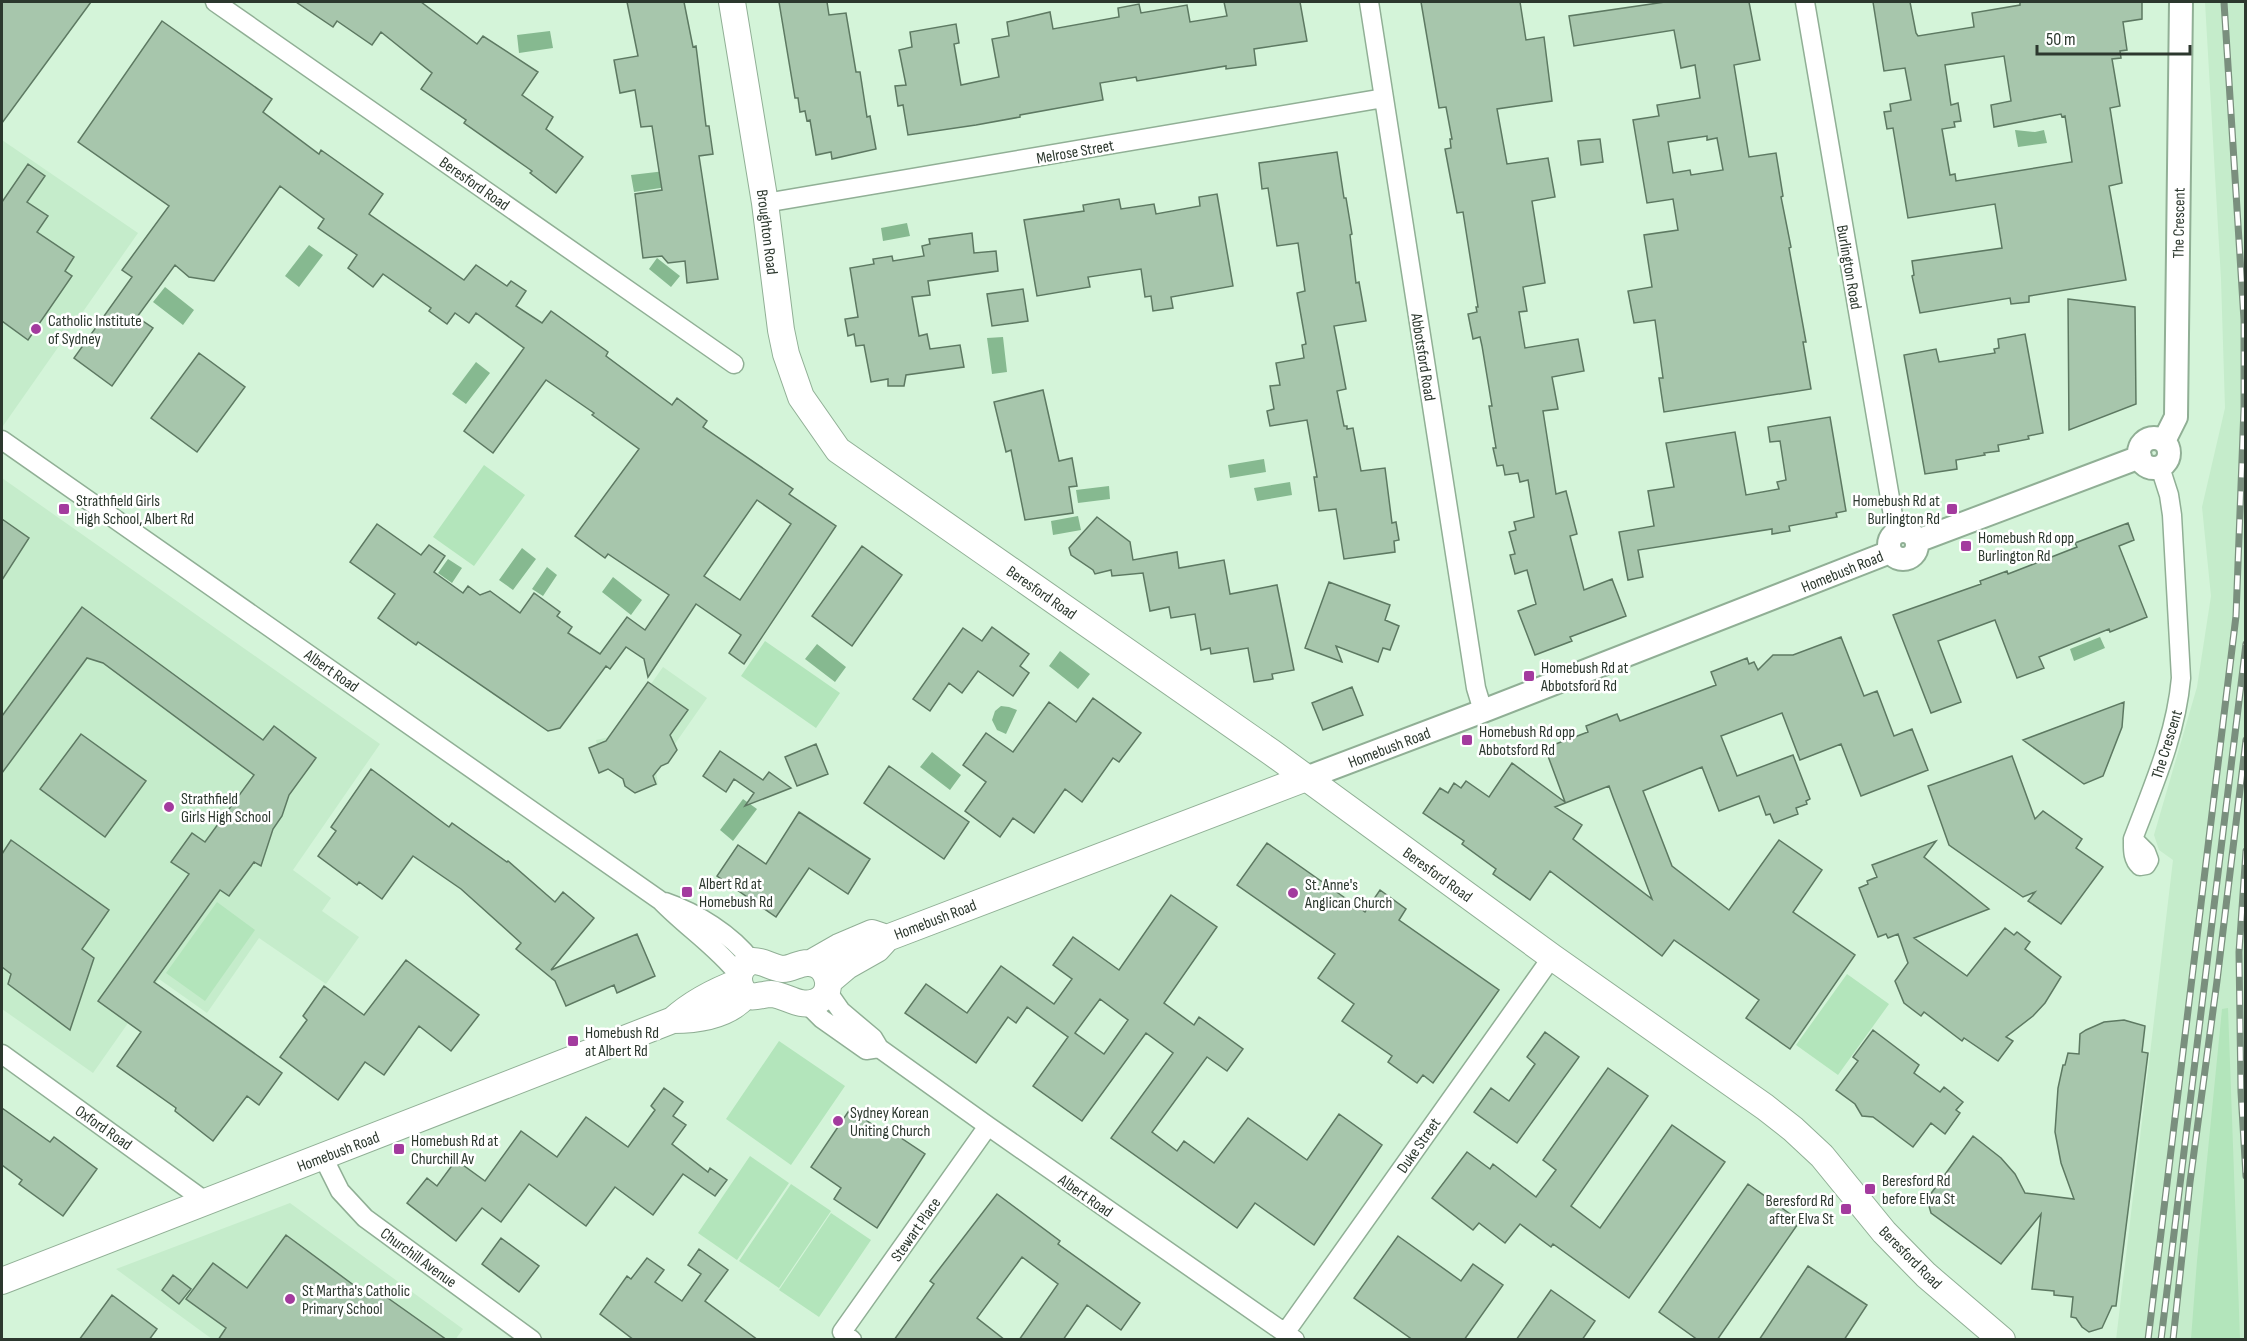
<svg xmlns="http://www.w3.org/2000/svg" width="2247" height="1341" viewBox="0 0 2247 1341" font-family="'Sofia Sans Condensed',sans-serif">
	<rect width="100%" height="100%" fill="#d4f4d9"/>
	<!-- built -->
	<path fill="#c5eccb" d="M2205,2H2245V1339L2116,1340L2173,860L2159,850L2154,835L2197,687L2211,596L2202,507L2225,408L2221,279Z
		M2,140L138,233L3,426L2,425Z
		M2,478L380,744L293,870L331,898L322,911L359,937L326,984L259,938L207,1013L159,979L93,1073L2,1009Z
		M663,667L707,698L656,771L658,785L631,790L628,777L600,764L596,740L614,736Z
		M290,1203L463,1329L455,1340L212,1339L116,1269Z"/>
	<!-- green -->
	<path fill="#b3e5bb" d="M484,465L525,495L474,566L433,537Z
		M765,641L840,693L816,728L741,676Z
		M217,902L255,930L205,1001L166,973Z
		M1847,974L1889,1004L1838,1075L1796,1045Z
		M2228,1008L2240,1339H2191L2197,1261L2222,1009Z
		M779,1041L845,1086L791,1165L726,1119Z
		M750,1156L789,1183L737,1260L698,1233Z
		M791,1184L831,1211L779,1288L739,1261Z
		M831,1213L871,1240L819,1317L779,1290Z"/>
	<!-- water -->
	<path fill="#86b990" d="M550,31L553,48L519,53L517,35Z
		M2015,130L2035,132L2044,130L2047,143L2018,147Z
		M665,171L667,187L634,192L631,175Z
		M907,223L910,236L883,241L881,228Z
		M309,245L323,255L299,287L285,276Z
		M657,258L680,276L671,287L649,269Z
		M165,287L194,310L183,325L153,302Z
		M1003,337L1007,372L992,374L987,338Z
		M476,362L490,373L466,404L452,394Z
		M1264,459L1266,472L1230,478L1228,465Z
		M1290,482L1292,495L1257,501L1254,488Z
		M1109,486L1110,499L1078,503L1076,490Z
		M1078,516L1081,530L1053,535L1051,521Z
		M522,548L536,559L513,590L499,580Z
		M448,559L462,568L452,583L438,573Z
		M547,567L557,575L543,596L532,589Z
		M613,577L642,600L631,615L602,592Z
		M2100,637L2105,648L2074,661L2070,649Z
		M817,644L846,667L835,682L805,659Z
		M1060,651L1090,674L1078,689L1049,666Z
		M1001,706L1009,707L1017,710L1006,734L997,730L992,720L995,711Z
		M932,752L961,775L950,790L920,767Z
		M743,799L757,809L733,841L720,830Z"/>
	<!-- building -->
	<path fill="#a7c6ac" stroke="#5d7962" stroke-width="1.5" fill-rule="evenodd" d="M2,2H91L2,123Z
		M296,2H421L477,44L483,36L538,72L522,95L553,117L546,129L583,157L556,193L530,173L532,171L464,123L466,120L421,89L432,73L381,32L372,45L337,21L333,27Z
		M627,2H684L693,47L696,46L706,126H709L713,154L699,156L718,279L687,283L685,261L668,263L662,256L643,258L635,194L662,190L652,126L641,127L635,90L620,93L614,60L638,56Z
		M779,2H827L829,15L846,13L856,72H860L867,117L870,116L876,149L832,159L831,152L816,155L810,120L807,121L805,111L800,112L798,98H795Z
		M1224,2H1300L1307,41L1254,49L1256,65L1226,69V66L1137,81L1136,77L1100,83L1103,100L1020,115V117L976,125L908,135L903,105L898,106L895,86L906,85L899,50L912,47L910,32L956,24L959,43L954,44L961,85L999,77L992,39L1009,36L1007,22L1050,12L1053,29L1119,17L1118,8L1139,4L1141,13L1187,5L1190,22L1227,16Z
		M1421,2H1520L1526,40L1544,37L1552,101L1497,109L1507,164L1548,158L1555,197L1532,201L1545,283L1523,287L1527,311L1519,312L1525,348L1578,339L1584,371L1552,377L1558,409L1543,411L1556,494L1566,491L1577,534L1570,536L1584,590L1612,579L1626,616L1570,637L1572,641L1535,655L1518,611L1536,604L1527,570L1515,574L1510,555L1515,554L1509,532L1516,530L1514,522L1534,517L1528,480L1520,482L1518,473L1505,475L1503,465L1497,466L1493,448H1496L1489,406H1492L1482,346L1480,337L1473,339L1468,314L1477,312L1476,307H1478L1463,212L1457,213L1445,149L1451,148L1450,139H1452L1446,107L1439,108Z
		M1665,2H1749L1760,60L1734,65L1749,157L1776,153L1783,196L1781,197L1791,247L1789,248L1806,342H1803L1811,389L1664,412L1659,378H1663L1655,320L1634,323L1628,291L1652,287L1644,235L1678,230L1673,199L1647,203L1633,120L1659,116L1657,105L1700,98L1695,65L1681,68L1674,30L1574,46L1569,16ZM1707,136V140L1717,138L1723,170L1691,175L1690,170L1673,173L1668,142Z
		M1873,2H1910L1916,33L1918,36L1974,27L1972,13L2020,5V2H2142V19L2123,22L2127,50L2120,51L2121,58L2112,59L2120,106L2110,108L2122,183L2109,186L2126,280L2029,296V302L2011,304L2010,298L1920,313L1912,276L1914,275L1912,261L2002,248L1995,204L1908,218L1893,128L1887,129L1884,112L1891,111L1890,104L1911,100L1905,68L1884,71ZM2004,56L2011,101L1991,105L1994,127L2061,114L2062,117L2065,116L2072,162L1956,181L1955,174L1950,175L1942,129L1955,127L1954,122L1961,121L1958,103L1951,105L1945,65Z
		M162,21L272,99L263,112L319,154L321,150L383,194L369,214L464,280L476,265L507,286L511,281L526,291L516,306L542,323L551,311L608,352L606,356L672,405L677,398L707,421L703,427L793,489L789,494L836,526L744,664L729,653L741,635L696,604L648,677L644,659L626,647L610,669L606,666L560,728L548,731L418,642L416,645L378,618L395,594L350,562L377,524L421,555L429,545L445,556L434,572L463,593L468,586L480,595L490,591L520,613L534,593L560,612L557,616L572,627L568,633L600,654L627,617L645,630L669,595L608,554L605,558L575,536L639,449L592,415L594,413L546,380L493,453L464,431L524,348L476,313L469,323L455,313L447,324L429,311L431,308L383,274L373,287L348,268L357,255L318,228L324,219L280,186L214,281L189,277L175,265L137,317L153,328L112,386L74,358L132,277L122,270L169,206L78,142ZM757,500L791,524L740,600L704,576Z
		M1600,139L1603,162L1581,165L1578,141Z
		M1337,152L1344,198H1346L1352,234L1350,235L1356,283L1359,282L1366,321L1334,326L1346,389L1337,391L1344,426H1347V429L1353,428L1361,471L1385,468L1392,523L1396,522L1399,540L1394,541L1395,552L1344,559L1336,509L1319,511L1314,477H1317L1307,420L1270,426L1267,411L1274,409L1270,386L1280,385L1276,363L1304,358L1302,345L1306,344L1297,293L1305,291L1298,243L1277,246L1268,188L1262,189L1259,163Z
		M28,164L45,176L27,202L48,216L37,232L74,257L65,271L72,276L28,340L2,321V202Z
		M1217,194L1233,286L1171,297L1173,308L1153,311L1151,296L1145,297L1141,269L1088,277L1090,287L1037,296L1024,220L1084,211L1083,205L1119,199L1121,209L1154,204L1156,214L1200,206L1199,197Z
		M972,233L974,253L996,251L998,271L928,281L930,295L912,297L919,336L927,334L930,349L960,345L964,367L906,375L904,386H888V379L871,382L864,345L856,346L854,334L848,336L845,319L858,317L850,268L874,264L873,259L892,256L893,261L924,256L922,246L930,244L929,239Z
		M1023,289L1028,321L992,326L987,294Z
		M2068,299L2135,307L2136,404L2069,430Z
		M2025,334L2043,433L2028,436L2029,439L1998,445L1999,451L1984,453L1985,455L1956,460L1957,469L1925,474L1904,355L1936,349L1939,362L1995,353L1994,349L1999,348L1998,339Z
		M199,353L245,387L197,452L151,418Z
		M1043,390L1059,461L1072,458L1077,486L1069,487L1073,513L1025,520L1011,450L1006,452L994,402Z
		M1830,417L1846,511L1836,513L1837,517L1789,526L1790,531L1772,534V529L1638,550L1643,577L1628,580L1619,532L1654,526L1648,491L1674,487L1666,443L1735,432L1746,495L1779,489L1777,482L1786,480L1780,441L1770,442L1768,427Z
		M1097,517L1130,542L1133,560L1177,552L1179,568L1224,560L1230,594L1277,585L1294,670L1272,674L1273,679L1254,682L1248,648L1211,654L1210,648L1201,650L1195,614L1171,618L1169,607L1150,611L1143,573L1112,576L1111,570L1095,574L1093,570L1071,555L1069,548Z
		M2,519L29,538L2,580Z
		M2128,523L2134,540L2119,546L2147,617L2110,632L2109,629L2039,657L2044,668L2017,678L1995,620L1938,641L1961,702L1931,713L1893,615L1981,584L1980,581L2007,571L2008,574L2077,547L2075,543Z
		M862,546L902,575L852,646L812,616Z
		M1329,582L1390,605L1385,620L1399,626L1390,650L1383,648L1378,662L1336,646L1342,662L1305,648Z
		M82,607L263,740L274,726L316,758L289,795L282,816L273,829L261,866L254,862L229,896L220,890L154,982L282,1073L259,1105L247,1096L213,1141L175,1111L176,1108L117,1066L141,1032L98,1001L189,874L171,862L192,833L205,842L254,775L103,663L87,658L2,773V716Z
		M992,627L1029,654L1020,666L1029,673L1013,696L978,671L962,693L949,683L930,711L913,699L963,628L982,641Z
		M1841,637L1864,696L1877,691L1894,736L1912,729L1928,770L1861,796L1841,744L1800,760L1782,713L1721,736L1737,776L1793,755L1810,799L1806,801L1807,804L1796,808L1798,814L1774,823L1770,814L1766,815L1759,796L1719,811L1702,767L1643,791L1672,866L1729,910L1779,840L1822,870L1793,912L1855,955L1790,1049L1746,1018L1759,1000L1674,940L1662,956L1550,871L1530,900L1493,874L1496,869L1462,844L1464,841L1423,813L1440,788L1448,793L1454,783L1461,788L1466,781L1489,797L1512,763L1565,802L1545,748L1588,732L1586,726L1617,714L1620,721L1716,685L1711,672L1747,658L1749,664L1754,662L1758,670L1773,655H1793ZM1609,786L1613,797L1652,899L1573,839L1582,825L1555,807Z
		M648,682L688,710L670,735L677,750L668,763L661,766L653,776L656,784L635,793L625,786L623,779L608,769L599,773L589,748L606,741Z
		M1352,687L1363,715L1323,730L1312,703Z
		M1093,698L1141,733L1119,762L1113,758L1082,802L1065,789L1034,833L1013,818L1000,837L965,811L986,782L963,765L986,733L1013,752L1049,702L1076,722Z
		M2124,702L2122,727L2103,776L2084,784L2023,740Z
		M81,734L146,781L105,837L40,789Z
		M816,744L828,774L797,786L785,757Z
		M720,751L763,780L769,772L791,788L745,806L754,793L734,779L726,792L703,776Z
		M2012,756L2035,819L2043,811L2082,839L2076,848L2103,867L2061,924L2028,901L2035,892L2023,897L1949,845L1928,786Z
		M889,766L969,822L944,859L864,803Z
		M371,769L449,827L452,823L507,862L508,861L555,902L563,892L594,918L551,970L637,934L655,976L617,993L614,985L566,1006L555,981L516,949L521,943L461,889L413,856L382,899L359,882L357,885L318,856L336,831L331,827Z
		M799,812L870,859L848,894L809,868L776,917L717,876L738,845L766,864Z
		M11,840L109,910L82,949L94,958L70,1030L8,984L11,974L2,967V854Z
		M1936,841L1924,857L1989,909L1914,938L1967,976L2005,928L2014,935L2017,932L2030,942L2025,949L2061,977L2045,1003L2033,1016L2006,1037L2013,1041L1998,1061L1964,1038L1962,1041L1924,1012L1921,1016L1904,1003L1895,981L1908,963L1898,934L1888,938L1886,934L1878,937L1859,888L1868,884L1867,881L1877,877L1872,865Z
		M1267,843L1365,912L1380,890L1406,909L1399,920L1499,990L1433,1083L1423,1075L1417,1083L1388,1062L1392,1056L1342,1021L1354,1004L1318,978L1335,954L1237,885Z
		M1171,895L1217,927L1164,1003L1194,1025L1199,1017L1243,1049L1227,1071L1207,1057L1152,1132L1177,1151L1184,1141L1214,1163L1248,1118L1307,1160L1339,1114L1382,1145L1314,1245L1255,1203L1237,1228L1111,1138L1173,1053L1146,1033L1082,1121L1033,1086L1068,1037L1027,1007L1016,1023L1008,1017L976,1063L905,1013L926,984L967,1013L1001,966L1054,1004L1072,979L1053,965L1073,937L1119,970ZM1100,999L1128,1020L1104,1054L1075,1033Z
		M406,960L479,1015L451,1051L419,1026L384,1075L365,1062L338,1100L280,1057L307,1020L303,1016L324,986L364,1015Z
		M2124,1020L2145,1026L2142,1052L2148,1053L2116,1306H2112L2102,1328L2089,1332L2082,1327L2076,1318L2071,1317L2073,1297L2054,1295V1291L2032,1289L2041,1214L2001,1264L1931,1213L1927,1199L1973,1136L2001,1158L2015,1174L2025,1193L2074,1199L2061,1163L2055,1132L2058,1088L2063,1065H2065L2068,1053L2079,1054L2080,1034L2086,1030L2104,1022Z
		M1873,1030L1919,1065L1914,1073L1940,1092L1944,1087L1963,1102L1956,1110L1960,1113L1945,1134L1931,1123L1913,1147L1873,1117L1862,1116L1855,1104L1836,1090L1858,1061L1853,1057Z
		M1545,1032L1579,1057L1517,1143L1474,1112L1491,1088L1509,1101L1535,1064L1527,1057Z
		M1608,1068L1648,1096L1571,1206L1600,1228L1672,1125L1725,1162L1629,1298L1553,1244L1551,1247L1520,1224L1505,1243L1479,1223L1473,1230L1432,1198L1467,1152L1490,1169L1493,1164L1536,1197L1556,1170L1543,1160Z
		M664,1088L683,1102L673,1116L686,1125L672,1144L708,1172L710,1168L727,1180L715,1196L683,1174L653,1215L615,1187L586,1226L529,1184L501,1222L482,1208L456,1241L407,1203L427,1178L437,1186L456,1160L485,1181L521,1131L557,1157L586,1117L628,1147L655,1110L651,1106Z
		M2,1108L50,1142L54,1137L97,1169L63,1216L19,1184L22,1180L2,1165Z
		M850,1109L889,1136L892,1132L925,1154L877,1228L834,1199L841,1188L811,1167Z
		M1748,1184L1800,1221L1717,1340H1698L1659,1312Z
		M997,1194L1060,1241L1058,1244L1140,1303L1121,1330L1087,1305L1063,1340H1019L1058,1284L1022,1257L977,1318L1005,1340H894L934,1284L930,1281Z
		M286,1235L363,1292L368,1284L447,1340H218L226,1328L186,1299L213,1263L247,1288Z
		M1398,1236L1461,1281L1473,1264L1503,1285L1464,1340H1413L1354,1298Z
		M501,1238L539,1266L519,1292L482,1264Z
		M699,1249L728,1270L705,1301L758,1340H634L600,1314L627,1276L631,1279L647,1258L664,1270L655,1282L682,1301L701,1274L688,1265Z
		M1808,1266L1867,1305L1844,1340H1759Z
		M173,1275L191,1289L179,1304L162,1290Z
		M1551,1290L1595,1321L1582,1340H1516Z
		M112,1295L157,1329L149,1340H79Z"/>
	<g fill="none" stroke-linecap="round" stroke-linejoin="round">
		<defs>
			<path id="minor" d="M215,2L734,364
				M1369,2L1476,688L1483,711
				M1805,2L1896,533
				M765,203L1384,98
				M2,440L661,901C686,927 716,946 739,975
				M2133,839C2133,849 2132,859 2140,866L2146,865L2149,860L2146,852L2133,839C2153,786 2176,735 2181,678L2172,515L2169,495L2160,467
				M665,902C697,913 731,934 752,961
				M827,991L841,1011L873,1038L879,1048L988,1126L1295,1340
				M807,1004L822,1019L866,1050L879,1048
				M2,1054L205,1201
				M323,1157L340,1191L365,1218L532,1340
				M1285,1333L1552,957
				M852,1340L842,1332L988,1126"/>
			<path id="tertiary" d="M2139 453a15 15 0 1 1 30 0a15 15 0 1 1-30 0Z
				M2164,441L2176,417L2181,2
				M1889 545a14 14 0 1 1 28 0a14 14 0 1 1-28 0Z
				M1917,541L2140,457
				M1306,778L1483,711L1890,552"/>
			<path id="secondary" d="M732,2L765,203L781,330L786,354L801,397L838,450L1271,752L1552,957L1765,1107L1793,1129L1822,1156L1884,1232L1926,1275L2002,1340
				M752,961C763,960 771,968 783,969C792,969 800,962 809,963C830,964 836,995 815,1002C799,1008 786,995 771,994C763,994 756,998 748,996C735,986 736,967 752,961Z
				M811,963L839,947L872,933L887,938
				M828,982L847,966L877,949L887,938L1306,778
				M673,1020C693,1002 715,991 739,982
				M2,1281L673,1020C699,1020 728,1016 746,995"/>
		</defs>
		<!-- minor casing -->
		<use href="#minor" stroke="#90af95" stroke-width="21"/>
		<!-- tertiary casing -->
		<use href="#tertiary" stroke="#90af95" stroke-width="26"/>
		<!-- secondary casing -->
		<use href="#secondary" stroke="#90af95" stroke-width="28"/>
		<!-- minor -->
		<use href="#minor" stroke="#fff" stroke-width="18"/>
		<!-- tertiary -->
		<use href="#tertiary" stroke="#fff" stroke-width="22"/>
		<!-- secondary -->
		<use href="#secondary" stroke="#fff" stroke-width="26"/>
		<defs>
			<path id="rail" d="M2246,851L2239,952L2241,1092L2246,1176
				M2148,1340L2236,616L2244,408V320L2224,2
				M2161,1340L2246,644
				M2173,1340L2190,1182L2217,981L2246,740"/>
		</defs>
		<!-- rail casing -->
		<use href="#rail" stroke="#7a8f7e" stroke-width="7"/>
		<!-- rail -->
		<use href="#rail" stroke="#fff" stroke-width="4.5" stroke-dasharray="14" stroke-linecap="butt"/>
	</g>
	<!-- markers -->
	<g fill="#a33b9e" stroke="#fff" stroke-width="2">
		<circle cx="36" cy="329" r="6"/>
		<rect x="58" y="503" width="12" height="12" rx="3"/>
		<rect x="1946" y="503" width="12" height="12" rx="3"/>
		<rect x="1960" y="540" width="12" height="12" rx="3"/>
		<rect x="1523" y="670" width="12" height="12" rx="3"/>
		<rect x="1461" y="734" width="12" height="12" rx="3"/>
		<circle cx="169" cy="807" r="6"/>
		<rect x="681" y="886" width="12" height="12" rx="3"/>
		<circle cx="1293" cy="893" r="6"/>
		<rect x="567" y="1035" width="12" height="12" rx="3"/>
		<circle cx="838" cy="1121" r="6"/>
		<rect x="393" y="1143" width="12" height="12" rx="3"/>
		<rect x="1864" y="1183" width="12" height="12" rx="3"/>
		<rect x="1840" y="1203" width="12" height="12" rx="3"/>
		<circle cx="290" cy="1299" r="6"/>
	</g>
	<g text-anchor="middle" stroke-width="5" stroke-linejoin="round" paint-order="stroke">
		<!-- street labels -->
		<g font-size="16" fill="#2c382e" stroke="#fff">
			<text transform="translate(1075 151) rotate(-10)" y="6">Melrose Street</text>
			<text transform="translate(475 183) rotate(35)" y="6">Beresford Road</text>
			<text transform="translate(2178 223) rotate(-89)" y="6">The Crescent</text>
			<text transform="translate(768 232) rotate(83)" y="6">Broughton Road</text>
			<text transform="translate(1850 267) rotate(80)" y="6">Burlington Road</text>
			<text transform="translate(1424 357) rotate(81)" y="6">Abbotsford Road</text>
			<text transform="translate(1842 571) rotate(-22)" y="6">Homebush Road</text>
			<text transform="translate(1042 592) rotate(35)" y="6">Beresford Road</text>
			<text transform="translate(332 670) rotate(35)" y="6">Albert Road</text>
			<text transform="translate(2166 744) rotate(-73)" y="6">The Crescent</text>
			<text transform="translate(1389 747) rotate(-21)" y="6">Homebush Road</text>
			<text transform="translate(1438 874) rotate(36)" y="6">Beresford Road</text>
			<text transform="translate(935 919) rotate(-21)" y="6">Homebush Road</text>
			<text transform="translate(104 1127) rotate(35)" y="6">Oxford Road</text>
			<text transform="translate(1418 1145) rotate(-55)" y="6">Duke Street</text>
			<text transform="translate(338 1151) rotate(-21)" y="6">Homebush Road</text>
			<text transform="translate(1086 1195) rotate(35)" y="6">Albert Road</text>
			<text transform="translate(915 1229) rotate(-55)" y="6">Stewart Place</text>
			<text transform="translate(419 1257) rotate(36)" y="6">Churchill Avenue</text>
			<text transform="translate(1911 1257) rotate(45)" y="6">Beresford Road</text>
		</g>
		<!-- poi labels -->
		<g font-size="16" fill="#2c382e" stroke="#fff" text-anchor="start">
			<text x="48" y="326">Catholic Institute<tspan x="48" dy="18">of Sydney</tspan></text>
			<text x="76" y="506">Strathfield Girls<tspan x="76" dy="18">High School, Albert Rd</tspan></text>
			<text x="1940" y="506" text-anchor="end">Homebush Rd at<tspan x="1940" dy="18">Burlington Rd</tspan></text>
			<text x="1978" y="543">Homebush Rd opp<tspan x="1978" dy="18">Burlington Rd</tspan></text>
			<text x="1541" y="673">Homebush Rd at<tspan x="1541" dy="18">Abbotsford Rd</tspan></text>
			<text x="1479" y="737">Homebush Rd opp<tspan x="1479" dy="18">Abbotsford Rd</tspan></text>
			<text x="181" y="804">Strathfield<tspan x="181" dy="18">Girls High School</tspan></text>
			<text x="699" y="889">Albert Rd at<tspan x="699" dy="18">Homebush Rd</tspan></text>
			<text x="1305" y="890">St. Anne's<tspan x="1305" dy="18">Anglican Church</tspan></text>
			<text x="585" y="1038">Homebush Rd<tspan x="585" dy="18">at Albert Rd</tspan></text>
			<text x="850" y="1118">Sydney Korean<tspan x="850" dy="18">Uniting Church</tspan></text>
			<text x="411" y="1146">Homebush Rd at<tspan x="411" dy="18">Churchill Av</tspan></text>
			<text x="1882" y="1186">Beresford Rd<tspan x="1882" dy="18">before Elva St</tspan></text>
			<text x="1834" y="1206" text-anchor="end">Beresford Rd<tspan x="1834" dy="18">after Elva St</tspan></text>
			<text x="302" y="1296">St Martha's Catholic<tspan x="302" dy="18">Primary School</tspan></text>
		</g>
	</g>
	<!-- border -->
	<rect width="2247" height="1341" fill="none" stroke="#2c382e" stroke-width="6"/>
	<!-- scale -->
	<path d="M2037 45v9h153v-9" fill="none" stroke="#2c382e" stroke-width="3"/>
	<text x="2046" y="45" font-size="18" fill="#2c382e" stroke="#ffffff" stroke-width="4.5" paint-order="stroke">50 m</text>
</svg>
